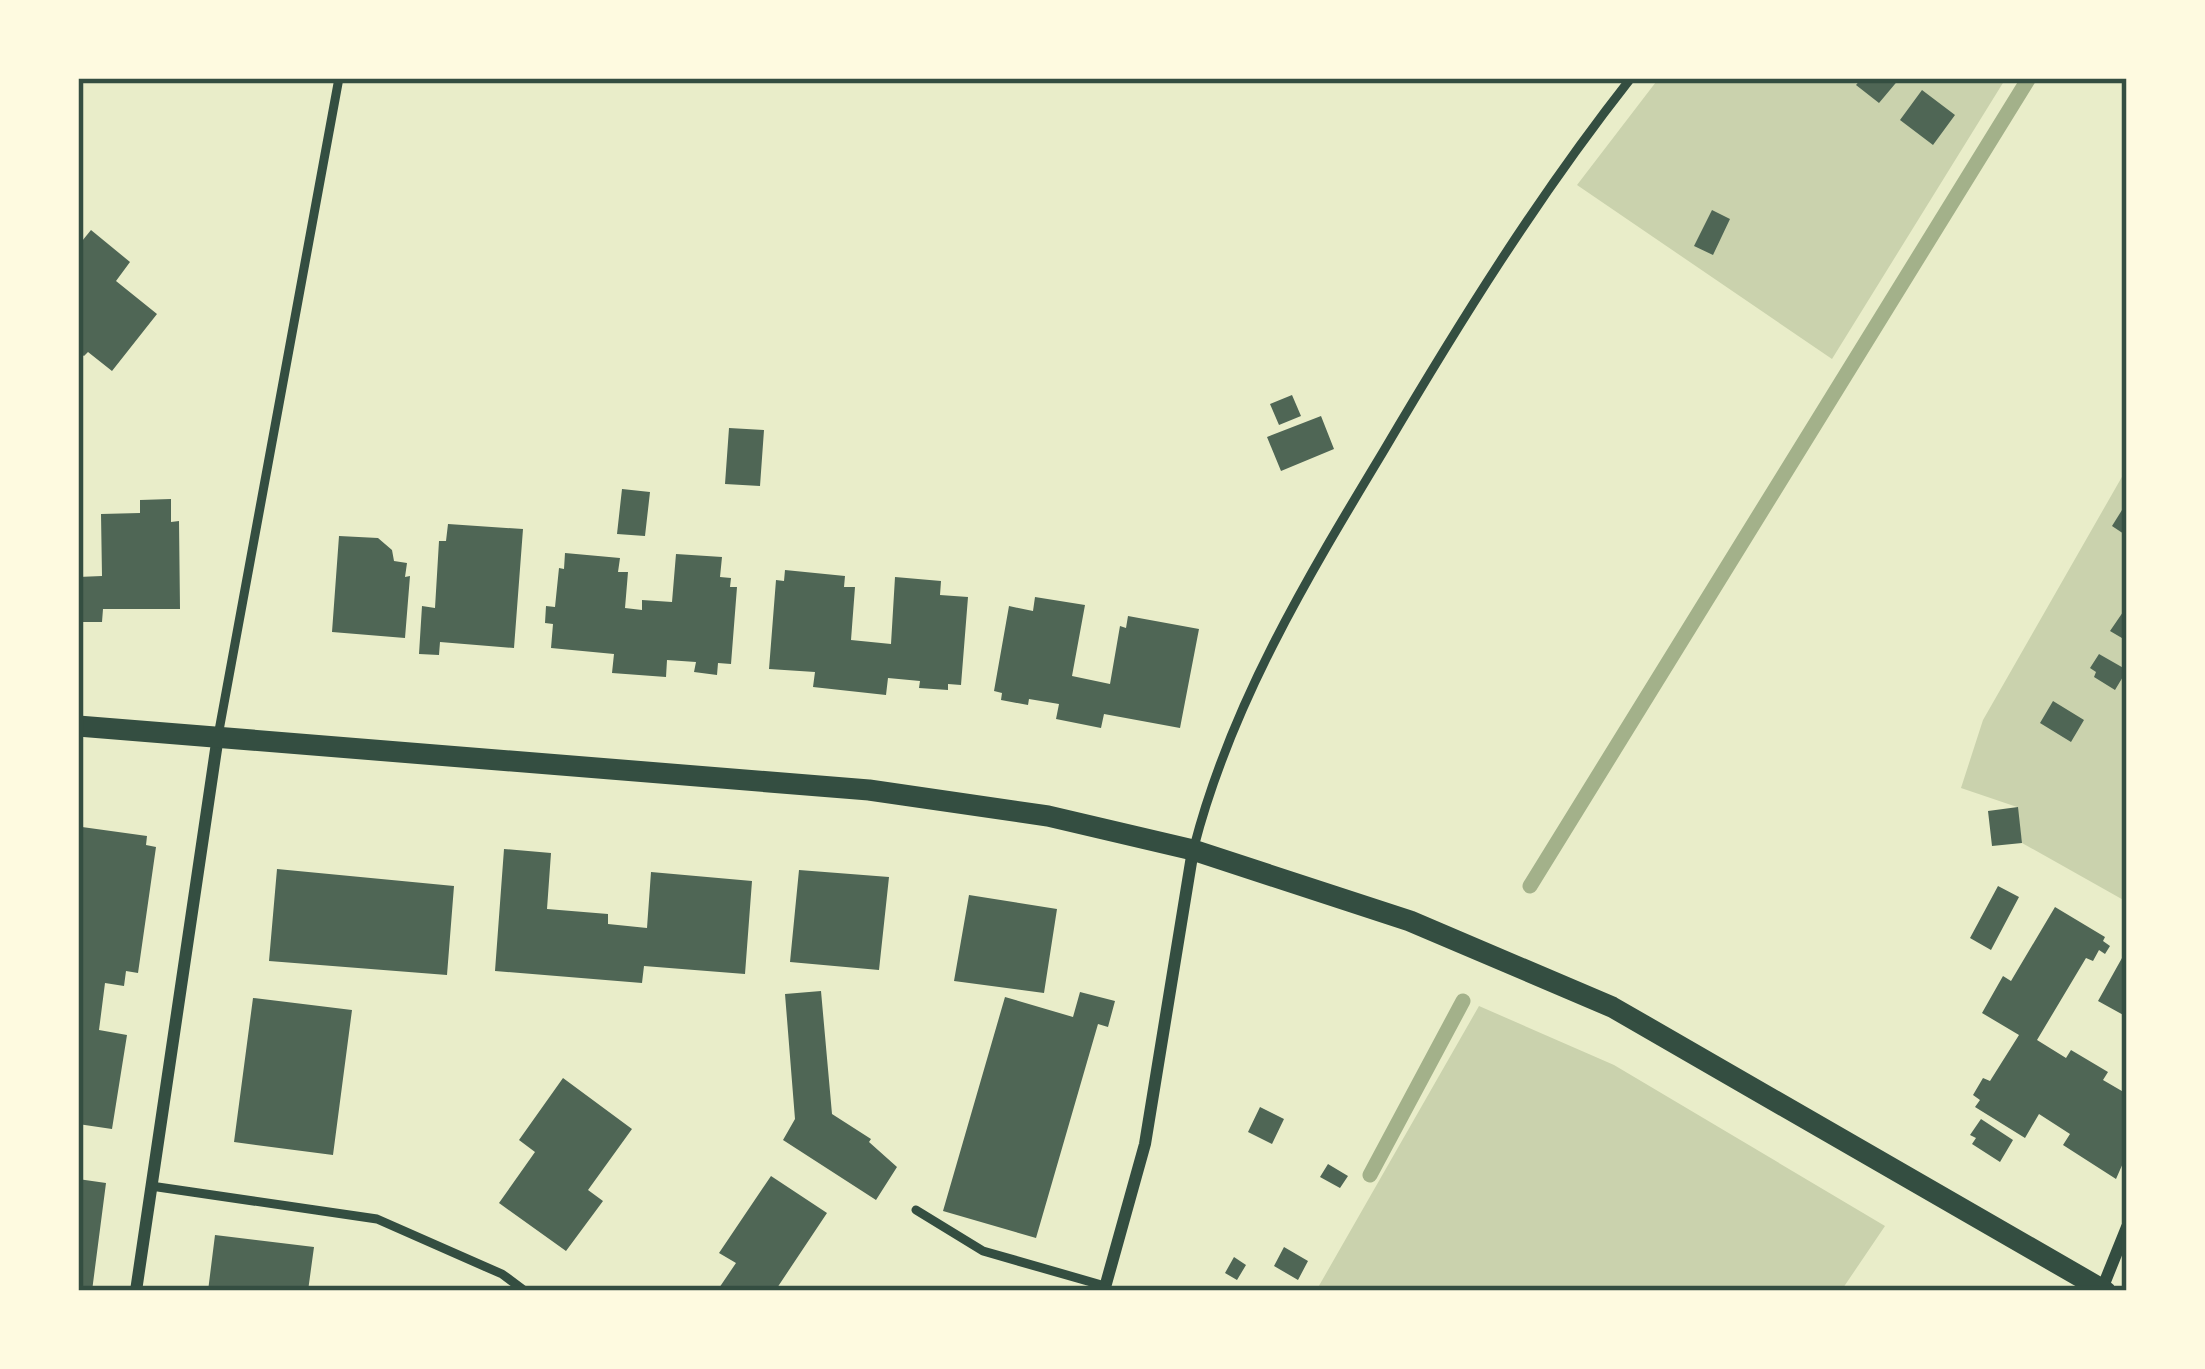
<svg xmlns="http://www.w3.org/2000/svg" width="2205" height="1369" viewBox="0 0 2205 1369" font-family="Merriweather,serif">
	<rect width="100%" height="100%" fill="#e9edc9"/>
	<!-- green -->
	<path fill="#cad2ad" d="M1659,78H2006L1832,359L1577,185Z
		M2127,468V902L2022,843L2017,807L1961,788L1983,720Z
		M1479,1006L1614,1065L1885,1226L1841,1291H1316Z"/>
	<g fill="none" stroke-linecap="round" stroke-linejoin="round">
		<!-- stream -->
		<path stroke="#a3b18a" stroke-width="15" d="M1530,886L2029,78
			M1370,1175L1463,1001"/>
	</g>
	<!-- building -->
	<path fill="#4f6655" d="M1862,78H1900L1879,103L1856,85Z
		M1922,90L1955,115L1933,145L1900,120Z
		M1712,210L1730,219L1713,255L1694,246Z
		M91,230L130,262L116,281L157,314L112,371L88,352L84,356L78,352V246Z
		M1292,395L1301,416L1279,425L1270,404Z
		M1321,416L1334,449L1281,471L1267,437Z
		M729,428L764,430L760,486L725,484Z
		M622,489L650,492L645,536L617,534Z
		M171,499V522L179,521L180,609H103L102,622H78V577L102,576L101,514L140,513V500Z
		M2127,502V536L2112,526Z
		M448,524L523,529L514,648L440,642L439,655L419,654L422,606L435,608L439,541H446Z
		M339,536L378,538L392,550L394,561L407,563L405,577L410,576L405,638L332,632Z
		M565,553L620,558L618,572H628L625,608L642,610V600L672,602L676,554L722,557L720,577L731,578L730,587H737L731,664L718,663L717,675L694,672L696,662L667,660L666,677L612,673L614,654L551,648L553,624L545,623L546,606L555,607L559,568L564,569Z
		M785,570L845,576L844,587H855L851,640L891,644L895,577L941,581L940,595L968,597L961,685L948,684V690L919,688L920,681L888,678L886,695L813,687L815,672L769,669L776,580L784,581Z
		M1035,597L1085,605L1072,676L1110,684L1120,626L1126,628L1128,616L1199,629L1180,728L1104,714L1101,728L1056,719L1059,704L1029,699L1028,705L1001,700L1002,693L994,691L1009,606L1033,611Z
		M2123,612L2127,614V641L2110,631Z
		M2099,654L2127,670L2115,690L2094,677L2096,672L2090,668Z
		M2053,701L2084,720L2071,742L2040,723Z
		M2018,807L2022,843L1992,846L1988,811Z
		M82,827L147,836L146,845L156,847L138,973L126,971L124,986L105,983L99,1030L127,1035L112,1129L78,1124V838Z
		M504,849L551,853L547,909L608,914V924L647,928L651,872L752,881L745,974L644,966L642,983L495,971Z
		M277,869L454,886L447,975L269,961Z
		M799,870L889,877L879,970L790,962Z
		M1998,886L2019,897L1991,950L1970,938Z
		M969,895L1057,909L1044,993L954,981Z
		M2055,907L2105,937L2103,941L2110,946L2105,954L2099,950L2093,961L2086,958L2037,1040L2066,1058L2071,1050L2108,1072L2103,1080L2127,1094V1154L2116,1179L2063,1145L2070,1134L2039,1114L2025,1138L1975,1107L1980,1100L1973,1095L1983,1078L1990,1081L2019,1035L1982,1013L2003,976L2011,981Z
		M2127,949V1017L2098,1001Z
		M821,991L832,1114L871,1139L869,1142L897,1167L876,1200L783,1140L795,1119L785,994Z
		M1080,992L1115,1001L1108,1027L1098,1024L1036,1238L943,1211L1005,997L1073,1017Z
		M253,998L352,1010L333,1155L234,1142Z
		M563,1078L632,1129L588,1190L603,1201L566,1251L499,1203L535,1152L519,1140Z
		M1260,1107L1284,1119L1272,1144L1248,1132Z
		M1981,1119L2013,1140L2000,1162L1972,1144L1976,1138L1970,1135Z
		M1328,1164L1348,1176L1340,1188L1320,1177Z
		M771,1176L827,1213L775,1291H717L736,1263L719,1253Z
		M78,1179L106,1183L92,1291H78Z
		M215,1235L314,1247L308,1291H208Z
		M1284,1247L1308,1261L1298,1280L1274,1266Z
		M1234,1257L1246,1265L1237,1280L1225,1273Z"/>
	<g fill="none" stroke-linecap="round" stroke-linejoin="round">
		<!-- service -->
		<path stroke="#344e41" stroke-width="9" d="M218,736L339,78
			M1194,847C1231,704 1307,578 1383,452C1459,323 1538,196 1631,78
			M151,1186L377,1219L502,1274L525,1291
			M916,1210L983,1251L1105,1286"/>
		<!-- minor -->
		<path stroke="#344e41" stroke-width="12" d="M2102,1289L2127,1227
			M136,1291L218,736
			M1104,1291L1145,1144L1193,850"/>
		<!-- tertiary -->
		<path stroke="#344e41" stroke-width="21" d="M78,726L869,790L1048,816L1193,850L1410,921L1612,1007L2105,1291"/>
	</g>
	<!-- border -->
	<rect width="2205" height="1369" fill="none" stroke="#fefae0" stroke-width="162"/>
	<rect x="81" y="81" width="2043" height="1207" fill="none" stroke="#344e41" stroke-width="4.5"/>
</svg>
